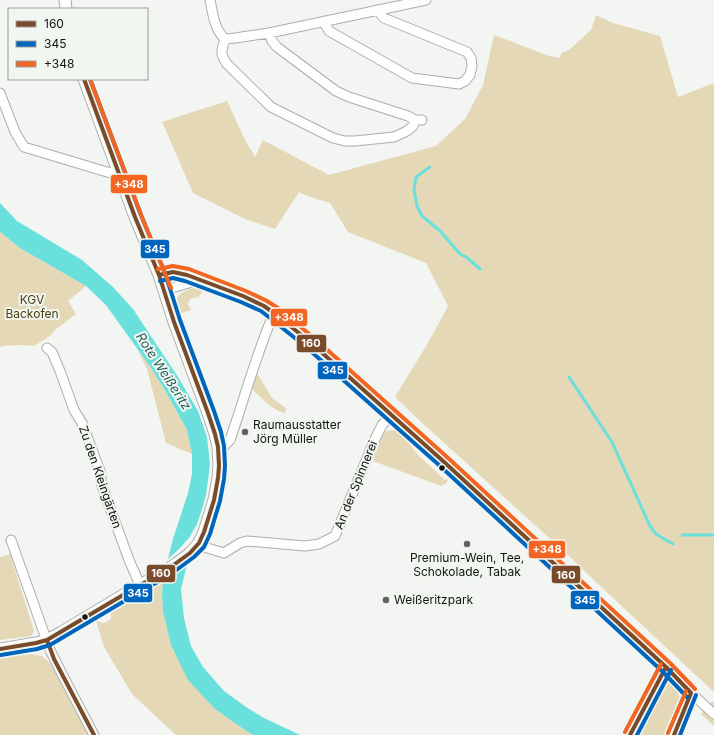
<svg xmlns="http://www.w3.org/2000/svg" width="714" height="735" viewBox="0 0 714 735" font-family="Inter,sans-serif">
	<rect width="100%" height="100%" fill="#f3f5f2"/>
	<!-- green -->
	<path fill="#e4d8b7" d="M596,15L613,23L660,36L678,97L714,83V692L598,584L568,555L421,422L395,397L428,343L448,306L426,263L348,232L330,203L307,196L299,192L275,229L245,219L193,193L162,122L227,101L245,140L255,157L263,140L329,175L436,146L465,119L483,85L494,35L549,56L560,58L561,53L569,50L591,30Z
		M0,232L20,248L86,286L68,301L76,314L55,330L50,336L34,346L19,345L4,346L0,347Z
		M193,288L203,290L199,297L190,299L188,304L191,310L179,314C174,297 176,294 193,288Z
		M137,349L151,368L166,392L187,430L192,454L166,443L147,369Z
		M257,373L272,398L286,408L285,413C275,412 259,396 252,389Z
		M393,430L400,431L417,454L445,480L448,479L446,484L441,486L373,461L382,436L386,431Z
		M10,554L34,631L31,636L0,640V557Z
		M163,582L162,595L163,611L239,726L253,735H176L132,694L104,647L96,621L104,623L111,619V613Z
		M31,654L42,656L50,663L89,735H0V658Z
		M665,680L667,682L668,680L676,688L679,696L681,698L680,705L669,735H635L662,682Z
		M713,701L714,702V726L701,714Z"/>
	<!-- water -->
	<path fill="#6ae0dc" d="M0,203L17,221L82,260L113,287L133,309L178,377L198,411L207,437L210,464L208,480L206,495L202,509L197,524L181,589L184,618L191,646L203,667L224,691L246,707L264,718L300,735H253L239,726L214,708L188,680L171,645L163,611L162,595L163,582L168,559L173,539L188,493L192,474V454L187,430L166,392L151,368L106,305L86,286L20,248L0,232Z"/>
	<!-- pier -->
	<path fill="#f3f5f2" d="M197,524L186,567L163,582L168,559L178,550L189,538Z"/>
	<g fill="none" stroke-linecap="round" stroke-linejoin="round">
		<!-- stream -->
		<path stroke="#6ae0dc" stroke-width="3" d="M430,167L416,177L414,190L417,206L422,216L440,231L460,254L466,257L480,269
			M569,377L612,442L650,526L656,534L673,544
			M682,535H714"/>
		<defs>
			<path id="minor" d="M210,0C213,14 214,29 225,39L235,38L269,33L426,0
				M325,21L326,26L329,31L412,78L459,84L465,81L470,75L472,66L471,58L467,52L384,18L377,10
				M269,33L272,41L277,47L336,91L349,97L408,116L415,120H422
				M225,39C221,51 220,54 227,64L271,107L333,138L345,141H355L394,137L407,131L413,126L415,120
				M0,93L15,132L24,147L107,172L113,173L119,171
				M159,275L173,272L187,275L243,296L264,306L274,313L310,342L443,461L666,667L691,693L714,714
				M165,290L192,282H203
				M47,348L52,352L60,371L74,410L82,423L100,471L102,486L129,560L140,585
				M218,447H223L230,440C245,397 256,354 274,313
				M11,540L50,650L62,674L94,735
				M199,543L204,547L224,553L240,543L247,541L305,546L319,544L335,536L375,439L382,425L391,415
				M630,735L666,667
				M674,735L683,711L691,693"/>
			<path id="tertiary" d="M65,0L66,9
				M0,649L36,643L47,640L60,633L140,585L164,572L177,563L190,553L199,543L204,532L214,500L218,478L219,466L218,447L215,434L208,413L174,322L159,275L135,217L84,79"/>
		</defs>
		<!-- minor casing -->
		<use href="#minor" stroke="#acaeac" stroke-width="11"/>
		<!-- tertiary casing -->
		<use href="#tertiary" stroke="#acaeac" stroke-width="13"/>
		<!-- minor -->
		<use href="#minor" stroke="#fdfefd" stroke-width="9"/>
		<!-- tertiary -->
		<use href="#tertiary" stroke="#fdfefd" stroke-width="11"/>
		<defs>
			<path id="bus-1" d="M159,275L173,272L187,275L243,296L264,306L274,313L310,342L443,461L666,667L691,693
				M47,640L54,659L94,735
				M0,649L36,643L47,640L140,585L164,572L190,553L199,543L204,532L214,500L218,478L219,466L218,447L215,434L208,413L174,322L159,275L135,217L84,79
				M630,735L666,667
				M674,735L691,693"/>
			<path id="bus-2" d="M160,281L173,278L185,281L241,302L261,311L270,318L306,347L439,465L662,671L687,697
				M1,655L37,649L50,645L143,590L167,577L194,557L204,547L210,534L220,501L224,479L225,466L224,446L221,432L214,411L180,320L165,273L141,215L90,79
				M637,735L671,670
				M680,735L696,695"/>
			<path id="bus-3" d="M90,79L141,215L171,288
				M158,269L173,266L189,269L246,291L267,301L278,308L314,338L447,457L670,663L695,689
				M625,732L661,664
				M668,733L686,691"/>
		</defs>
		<!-- bus-1 casing -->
		<use href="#bus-1" stroke="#f2f6f1" stroke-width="7"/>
		<!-- bus-2 casing -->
		<use href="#bus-2" stroke="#f2f6f1" stroke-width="7"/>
		<!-- bus-3 casing -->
		<use href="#bus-3" stroke="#f2f6f1" stroke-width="7"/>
		<!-- bus-1 -->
		<use href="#bus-1" stroke="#7a4b2a" stroke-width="4"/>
		<!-- bus-2 -->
		<use href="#bus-2" stroke="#0065bd" stroke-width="4"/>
		<!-- bus-3 -->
		<use href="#bus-3" stroke="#f26522" stroke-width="4"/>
	</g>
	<!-- markers -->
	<g fill="#616360" stroke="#f2f6f1" stroke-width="1.5">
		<circle cx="245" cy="432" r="4"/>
		<circle cx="467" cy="544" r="4"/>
		<circle cx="386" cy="600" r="4"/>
	</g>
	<g fill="#131412" stroke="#f2f6f1" stroke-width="1.5">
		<circle cx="442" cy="468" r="3.5"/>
		<circle cx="85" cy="617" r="3.5"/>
	</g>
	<g text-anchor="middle" stroke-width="4" stroke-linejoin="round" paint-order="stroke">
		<!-- park labels -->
		<g font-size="12" fill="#4c3c10" stroke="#f2f6f1">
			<text x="32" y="304">KGV<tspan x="32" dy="14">Backofen</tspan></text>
		</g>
		<!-- poi labels -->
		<g font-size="12" fill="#131412" stroke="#f2f6f1" text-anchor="start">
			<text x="253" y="429">Raumausstatter<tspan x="253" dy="14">Jörg Müller</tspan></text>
			<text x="467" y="562" text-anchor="middle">Premium-Wein, Tee,<tspan x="467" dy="14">Schokolade, Tabak</tspan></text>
			<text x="394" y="604">Weißeritzpark</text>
		</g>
		<!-- street labels -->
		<g font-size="12" fill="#131412" stroke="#f2f6f1">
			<text transform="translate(100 477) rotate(71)" y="4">Zu den Kleingärten</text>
			<text transform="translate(356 485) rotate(-68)" y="4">An der Spinnerei</text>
		</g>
		<!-- water labels -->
		<g font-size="13" font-style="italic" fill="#205f5d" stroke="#f2f6f1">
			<text transform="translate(164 371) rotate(57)" y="5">Rote Weißeritz</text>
		</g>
	</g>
	<g stroke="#f2f6f1" stroke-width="1.5">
		<rect x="110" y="174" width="38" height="20" rx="4" fill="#f26522"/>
		<rect x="140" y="239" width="30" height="20" rx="4" fill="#0065bd"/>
		<rect x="270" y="308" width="38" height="19" rx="4" fill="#f26522"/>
		<rect x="296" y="334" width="31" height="19" rx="4" fill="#7a4b2a"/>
		<rect x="317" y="361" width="31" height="19" rx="4" fill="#0065bd"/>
		<rect x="528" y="540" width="38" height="19" rx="4" fill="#f26522"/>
		<rect x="146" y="564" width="30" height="19" rx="4" fill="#7a4b2a"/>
		<rect x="551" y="565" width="30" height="19" rx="4" fill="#7a4b2a"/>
		<rect x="123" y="583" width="30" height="20" rx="4" fill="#0065bd"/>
		<rect x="570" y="590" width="30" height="20" rx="4" fill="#0065bd"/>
	</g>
	<g font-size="11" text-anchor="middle" font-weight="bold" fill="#fff">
		<text x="129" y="188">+348</text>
		<text x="155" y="253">345</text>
		<text x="289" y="321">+348</text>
		<text x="311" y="347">160</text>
		<text x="333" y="374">345</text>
		<text x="547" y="553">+348</text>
		<text x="161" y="577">160</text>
		<text x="566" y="579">160</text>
		<text x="138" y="597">345</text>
		<text x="585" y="604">345</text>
	</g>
	<!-- legend -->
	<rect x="8" y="8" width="140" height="72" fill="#f2f6f1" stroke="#999c98"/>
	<rect x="16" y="21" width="20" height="6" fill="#7a4b2a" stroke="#999c98"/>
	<text x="44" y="28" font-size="12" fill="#131412">160</text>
	<rect x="16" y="41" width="20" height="6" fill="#0065bd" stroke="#999c98"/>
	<text x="44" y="48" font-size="12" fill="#131412">345</text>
	<rect x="16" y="61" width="20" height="6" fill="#f26522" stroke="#999c98"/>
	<text x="44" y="68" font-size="12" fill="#131412">+348</text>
</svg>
